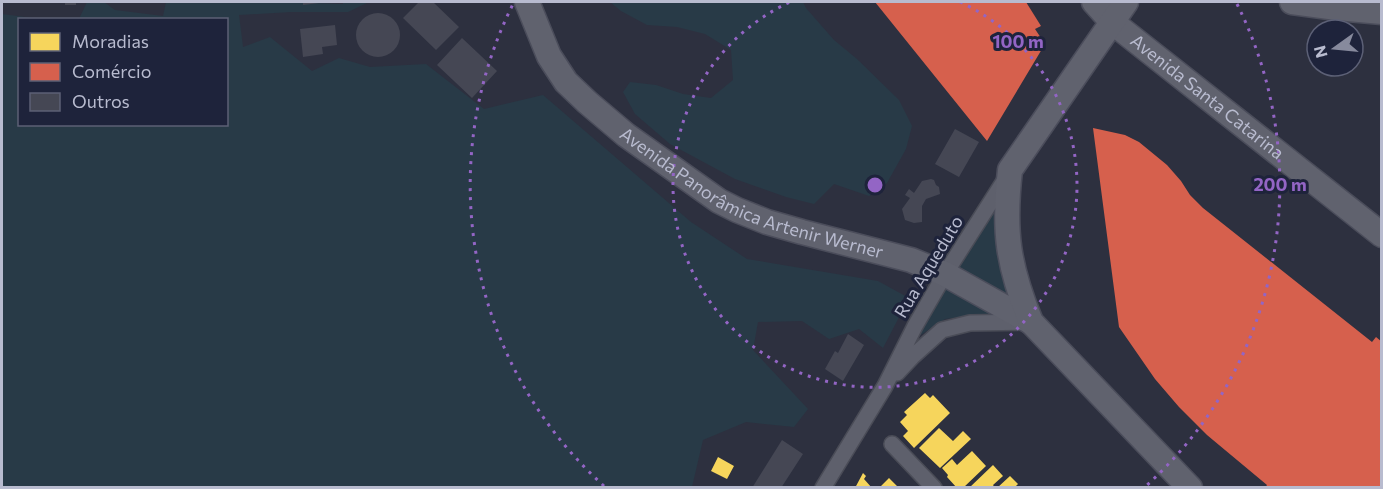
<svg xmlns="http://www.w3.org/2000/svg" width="1383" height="489" viewBox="0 0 1383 489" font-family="Commissioner,sans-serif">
	<rect width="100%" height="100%" fill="#2d303f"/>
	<!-- green -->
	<path fill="#283a47" d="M87,2H104L115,10L163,16L166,2H287L343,4V2H369L348,12H291L239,15L243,47L270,37L312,71L339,58L370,67L426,64L484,109L543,95L691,222L747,259L878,281L909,298L883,348L859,329L829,339L802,321L758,322L753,350L808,409L794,427L746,422L703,440L692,487H2V14L40,19L20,20V124H226V20L79,19Z
		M610,2H803L806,8L834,40L857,59L899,100L912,126L906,149L887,183L869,196L834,184L814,204L786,197L735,179L670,144L635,114L623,92L630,82L656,85L683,94L711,98L733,80L731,50L705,34L677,27L647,25L621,11Z
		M997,203L1017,307L955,269Z
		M950,281L1012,315L984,314L945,319L913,340Z"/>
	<!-- homes -->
	<path fill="#f6d55c" d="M925,393L930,398L933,395L950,413L914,448L903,436L908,431L900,422L907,415L904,412Z
		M939,428L953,441L963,431L971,439L940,468L919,448Z
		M972,451L986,466L963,488H957L947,477L948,475L942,468L952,459L957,465Z
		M718,457L734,466L727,479L711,471Z
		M993,465L1003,476L993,485L995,488H969Z
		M863,473L866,476L864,479L872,488H855Z
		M1010,476L1018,484L1014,488H997Z
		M889,478L899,488H879Z"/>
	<!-- shops -->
	<path fill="#d6604d" d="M875,2H1026L1041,26L1035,29L1045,44L987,141Z
		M1093,128L1125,135L1139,142L1167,165L1181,181L1190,195L1203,208L1372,342L1376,337L1382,342V488H1265L1267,485L1207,435L1179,407L1155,379L1119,327Z"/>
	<!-- building -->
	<path fill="#454754" d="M65,2H76V5H65Z
		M303,2H319V3L303,5Z
		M419,2H433L459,27L436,50L403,18Z
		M356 35a22 22 0 1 1 44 0a22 22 0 1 1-44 0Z
		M335,25L337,45L322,47L323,54L303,57L300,29Z
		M462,38L497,71L472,98L437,65Z
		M955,129L979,142L959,177L935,164Z
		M931,179L934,180L936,185L939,187L940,194L926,199L922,206V222L914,223L905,220L902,209L910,198L905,195L909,189L914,193L922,181Z
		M848,334L864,345L843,381L825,369L835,351L838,353Z
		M782,440L803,454L781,488H752Z"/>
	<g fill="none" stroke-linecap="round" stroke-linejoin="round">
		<defs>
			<path id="minor" d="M897,373L912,357L942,330L970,323L1026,322
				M892,444L934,488
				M823,488L885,386L915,326L945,274L1006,178"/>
			<g id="primary">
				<path id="s1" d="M527,2L549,56L566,82L587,102L626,135L719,201L737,210L767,222L802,232L911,260L945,274L1031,322"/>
				<path id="s2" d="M1094,2L1112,22L1382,235"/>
				<path d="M1126,2L1010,170C1003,231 1008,266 1031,322L1190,488"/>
				<path d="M1292,2L1337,8L1382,12"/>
			</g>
		</defs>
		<!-- minor casing -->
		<use href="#minor" stroke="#4a4c57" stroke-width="18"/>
		<!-- primary casing -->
		<use href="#primary" stroke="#4b4d5b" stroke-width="27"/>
		<!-- minor -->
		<use href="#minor" stroke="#5e606c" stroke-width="15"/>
		<!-- primary -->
		<use href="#primary" stroke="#60626e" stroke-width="24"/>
	</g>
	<!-- distance rings -->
	<g fill="none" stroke="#9365c5" stroke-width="3" stroke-dasharray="3 6">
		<path d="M960 2A202 202 0 1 1 790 2"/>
		<path d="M604 486A405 405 0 0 1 513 4M1237 4A405 405 0 0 1 1146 486"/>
	</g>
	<g text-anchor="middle" stroke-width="6" stroke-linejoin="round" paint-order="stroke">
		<!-- street labels -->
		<g font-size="18" fill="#b8bbcf" stroke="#1e233b">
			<text dy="6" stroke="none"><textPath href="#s2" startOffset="148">Avenida Santa Catarina</textPath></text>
			<text dy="6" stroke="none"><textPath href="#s1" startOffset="310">Avenida Panorâmica Artenir Werner</textPath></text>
			<text transform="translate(929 267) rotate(-59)" y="6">Rua Aqueduto</text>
		</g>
	</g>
	<circle cx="875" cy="185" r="9" fill="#9365c5" stroke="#1e233b" stroke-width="3"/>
	<g font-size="18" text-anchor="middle" font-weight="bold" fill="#9365c5" stroke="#1e233b" stroke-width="6" stroke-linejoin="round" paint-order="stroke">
		<text x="1018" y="48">100 m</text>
		<text x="1280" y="191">200 m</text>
	</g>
	<!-- border -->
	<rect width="1383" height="489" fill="none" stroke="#b8bbcf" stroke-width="6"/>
	<!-- legend -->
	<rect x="18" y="18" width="210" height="108" fill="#1e233b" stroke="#5c6076" stroke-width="1.5"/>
	<rect x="30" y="33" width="30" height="18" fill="#f6d55c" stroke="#5c6076" stroke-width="1.5"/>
	<text x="72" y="48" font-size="18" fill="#b8bbcf">Moradias</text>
	<rect x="30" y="63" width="30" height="18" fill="#d6604d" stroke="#5c6076" stroke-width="1.5"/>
	<text x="72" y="78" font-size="18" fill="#b8bbcf">Comércio</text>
	<rect x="30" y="93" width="30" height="18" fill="#454754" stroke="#5c6076" stroke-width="1.5"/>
	<text x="72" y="108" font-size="18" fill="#b8bbcf">Outros</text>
	<!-- north arrow -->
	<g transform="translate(1335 48) rotate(255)"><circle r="28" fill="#1e233b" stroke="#5c6076" stroke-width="1.5"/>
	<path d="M0-4.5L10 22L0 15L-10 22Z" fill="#878a9d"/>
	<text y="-9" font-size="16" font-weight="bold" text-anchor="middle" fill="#b8bbcf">N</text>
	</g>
</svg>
